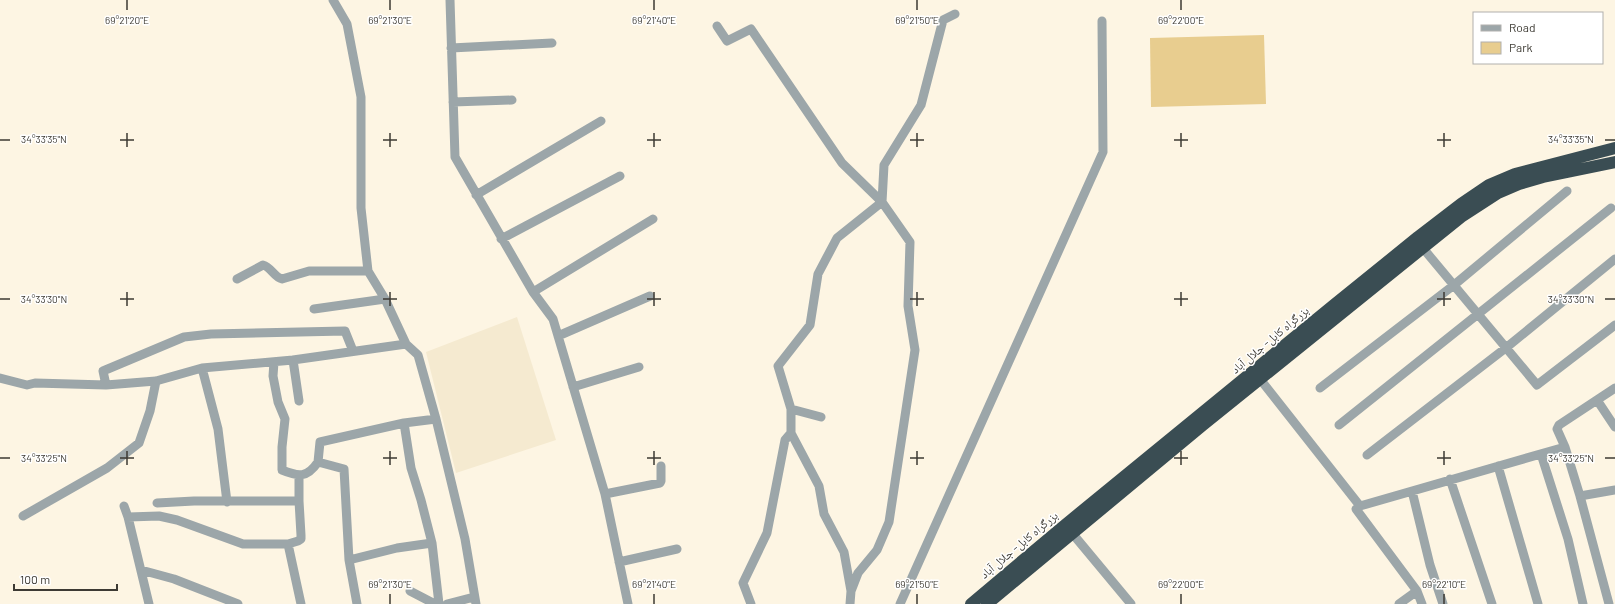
<svg xmlns="http://www.w3.org/2000/svg" width="1615" height="604" viewBox="0 0 1615 604" font-family="Barlow,'Noto Naskh Arabic',sans-serif">
	<rect width="100%" height="100%" fill="#fdf5e3"/>
	<!-- built -->
	<path fill="#f5ead0" d="M517,317L556,440L456,473L426,352Z"/>
	<!-- green -->
	<path fill="#e8cd8f" d="M1264,35L1266,104L1151,107L1150,38Z"/>
	<g fill="none" stroke-linecap="round" stroke-linejoin="round">
		<!-- minor -->
		<path stroke="#9ca6a9" stroke-width="9" d="M333,0L347,24L361,97V208L368,271L385,299L406,344L418,355L436,419L465,539L476,604
			M450,0L455,157L533,292L553,319L605,494L628,604
			M717,26L727,41L751,29L842,163L882,202L837,238L818,274L810,325L778,366L791,409L821,417
			M451,48L552,43
			M453,102L512,100
			M476,195L601,121
			M501,239L620,176
			M1422,247L1537,385L1615,325
			M237,279L263,265C271,267 274,277 282,279L309,271H368
			M533,292L653,219
			M314,309L385,299
			M558,336L650,296
			M293,360L299,401
			M274,362L273,376L278,402L285,419L282,447V470C299,477 307,478 318,462
			M202,368L218,429L227,502
			M1256,374L1360,506L1565,447
			M0,378L27,385L35,383L106,385L156,381L202,368L293,360L406,344
			M106,385L103,371L184,337L211,334L345,331L353,351
			M573,387L639,367
			M1320,388L1454,285L1567,191
			M1597,400L1615,427
			M791,409V433L819,486L824,514L844,552L851,591
			M404,423L411,468L421,500L432,543L439,604
			M1339,425L1611,208
			M1541,454L1568,539L1583,604
			M1367,455L1507,347L1615,259
			M1498,466L1538,604
			M1450,479L1492,604
			M1412,491L1430,565L1443,604
			M605,494L660,483L661,481V466
			M1580,496L1615,490
			M157,503L194,501H299
			M124,506L128,517L149,604
			M1360,506L1356,509L1417,591L1399,604
			M23,516L107,468L139,443L150,411L156,381
			M128,517L159,516L177,520L243,544H288L298,541L301,539V535L299,501V476
			M1072,533L1131,604
			M288,544L301,604
			M349,560L397,548L432,543
			M619,562L677,549
			M141,570L174,579L238,604
			M410,591L435,604
			M1417,591L1422,604
			M357,604L349,560L344,469L318,462L320,442L404,423L436,419
			M447,604L474,597
			M751,604L743,583L767,533L785,440L791,433
			M850,604L851,591L858,573L877,550L889,522L915,350L908,306L910,242L882,202L884,165L921,105L943,20L955,14
			M900,604L1103,152L1102,21
			M1609,604L1580,496L1565,447L1557,429L1559,425L1615,388"/>
		<!-- highway -->
		<path stroke="#3a4d53" stroke-width="12" d="M971,604L1065,525L1334,305L1418,237L1461,204L1489,185L1515,174L1615,148
			M987,604L1203,425L1461,217L1498,193L1519,184L1543,177L1615,162"/>
	</g>
	<!-- ticks -->
	<path fill="none" stroke="#3d3a33" stroke-width="1.5" d="M127,0V10M390,0V10M654,0V10M917,0V10M1181,0V10M127,133V147M390,133V147M654,133V147M917,133V147M1181,133V147M1444,133V147M0,140H10M120,140H134M383,140H397M647,140H661M910,140H924M1174,140H1188M1437,140H1451M1605,140H1615M127,292V306M390,292V306M654,292V306M917,292V306M1181,292V306M1444,292V306M0,299H10M120,299H134M383,299H397M647,299H661M910,299H924M1174,299H1188M1437,299H1451M1605,299H1615M127,451V465M390,451V465M654,451V465M917,451V465M1181,451V465M1444,451V465M0,458H10M120,458H134M383,458H397M647,458H661M910,458H924M1174,458H1188M1437,458H1451M1605,458H1615M390,594V604M654,594V604M917,594V604M1181,594V604M1444,594V604"/>
	<g text-anchor="middle" stroke-width="3" stroke-linejoin="round" paint-order="stroke">
		<!-- street labels -->
		<g font-size="12" fill="#3d3a33" stroke="#fff">
			<text transform="translate(1270 340) rotate(-40)" y="4">بزرگراه کابل- جلال آباد</text>
			<text transform="translate(1019 545) rotate(-40)" y="4">بزرگراه کابل- جلال آباد</text>
		</g>
	</g>
	<g font-size="10" text-anchor="middle" fill="#3d3a33" stroke="#fff" stroke-width="3" stroke-linejoin="round" paint-order="stroke">
		<text x="127" y="24">69°21'20"E</text>
		<text x="390" y="24">69°21'30"E</text>
		<text x="654" y="24">69°21'40"E</text>
		<text x="917" y="24">69°21'50"E</text>
		<text x="1181" y="24">69°22'00"E</text>
		<text x="44" y="143">34°33'35"N</text>
		<text x="1571" y="143">34°33'35"N</text>
		<text x="44" y="303">34°33'30"N</text>
		<text x="1571" y="303">34°33'30"N</text>
		<text x="44" y="462">34°33'25"N</text>
		<text x="1571" y="462">34°33'25"N</text>
		<text x="390" y="588">69°21'30"E</text>
		<text x="654" y="588">69°21'40"E</text>
		<text x="917" y="588">69°21'50"E</text>
		<text x="1181" y="588">69°22'00"E</text>
		<text x="1444" y="588">69°22'10"E</text>
	</g>
	<!-- legend -->
	<rect x="1473" y="12" width="130" height="52" fill="#ffffff" stroke="#b1b0ad"/>
	<rect x="1481" y="25" width="20" height="6" fill="#9ca6a9" stroke="#b1b0ad"/>
	<text x="1509" y="32" font-size="12" fill="#3d3a33">Road</text>
	<rect x="1481" y="42" width="20" height="12" fill="#e8cd8f" stroke="#b1b0ad"/>
	<text x="1509" y="52" font-size="12" fill="#3d3a33">Park</text>
	<!-- scale -->
	<path d="M14 584v6h103v-6" fill="none" stroke="#3d3a33" stroke-width="2"/>
	<text x="20" y="584" font-size="12" fill="#3d3a33" stroke="#ffffff" stroke-width="3" paint-order="stroke">100 m</text>
</svg>
